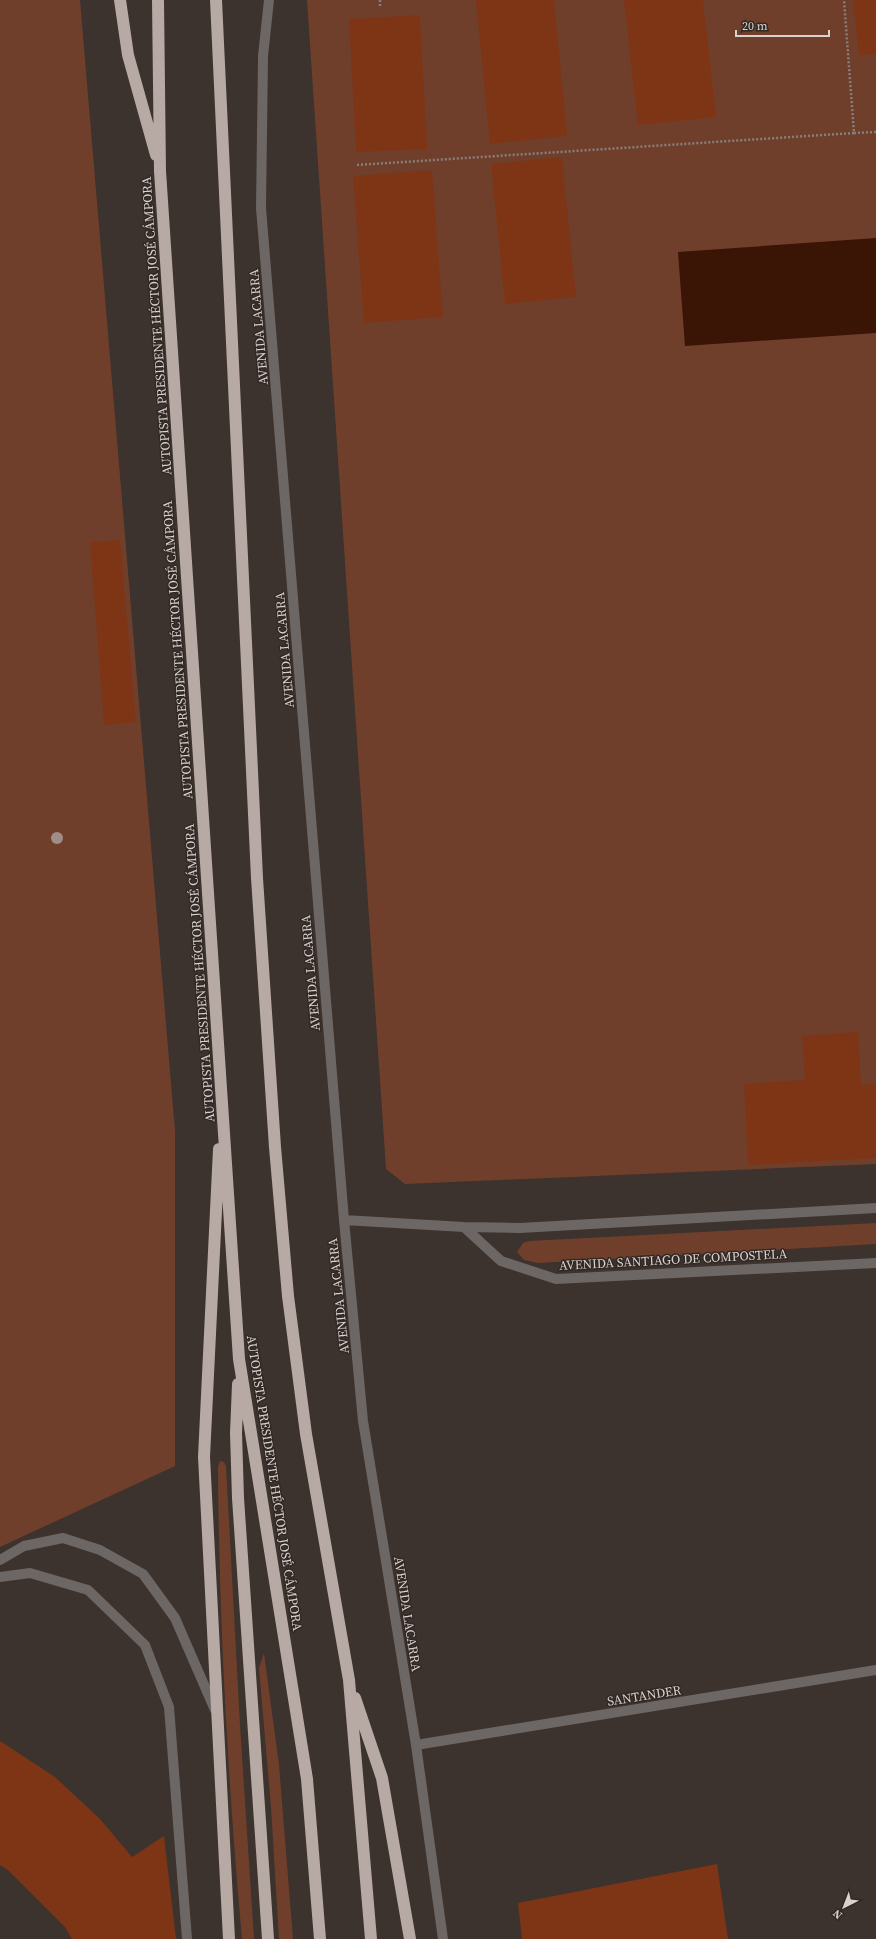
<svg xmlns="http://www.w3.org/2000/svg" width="876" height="1939" viewBox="0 0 876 1939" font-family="'Source Serif 4',serif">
	<rect width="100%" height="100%" fill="#3c322e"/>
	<!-- green -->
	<path fill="#703f2b" d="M0,0H80L175,1131V1466L0,1547Z
		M307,0H876V1164L405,1184L386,1169Z
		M876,1223V1244L538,1263L524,1260L517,1252L523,1243L529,1241Z
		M220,1461L224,1462L226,1466L240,1725L254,1939H242C228,1782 219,1624 218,1467Z
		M264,1653L279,1765L293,1939H279L271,1807L259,1668Z"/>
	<!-- water -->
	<path fill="#3a1404" d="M876,238V333L685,346L678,252Z"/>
	<!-- building -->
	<path fill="#7e3516" d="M476,0H554L567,136L490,144Z
		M624,0H703L716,117L638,125Z
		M853,0H876V54L859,55Z
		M420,15L427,149L356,152L349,19Z
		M562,157L576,297L505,304L491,164Z
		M432,170L443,317L364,323L353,176Z
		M120,540L136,722L104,725L90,542Z
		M858,1032L861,1085L876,1084V1158L748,1165L744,1084L805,1080L802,1036Z
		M0,1741L55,1777L100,1819L132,1857L164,1836L176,1939H72L65,1927L8,1870L0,1865Z
		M717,1864L728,1939H522L518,1903Z"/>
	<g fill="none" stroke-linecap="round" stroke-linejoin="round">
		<!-- path -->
		<path stroke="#877f7c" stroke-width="2.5" stroke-dasharray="2 2" stroke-linecap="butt" d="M380,0V6
			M854,133L876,132
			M357,165L854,133L844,0"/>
		<!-- service -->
		<path stroke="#6c6664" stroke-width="10" d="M0,1560L24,1546L63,1538L100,1550L143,1574L175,1618L215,1710
			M0,1577L30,1573L88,1590L145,1645L169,1707L187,1939"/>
		<!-- minor -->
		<path stroke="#6c6664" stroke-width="10" d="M269,0L263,56L261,208L344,1220L363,1421L416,1745L443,1939
			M344,1220L464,1227L520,1228L876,1208
			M464,1227L501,1261L556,1279L876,1263
			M416,1745L876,1670"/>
		<!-- motorway -->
		<path stroke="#b7aaa5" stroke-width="12" d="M120,0L128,55L156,155
			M158,0L160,171L239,1359L307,1779L320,1939
			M216,0L257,878L275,1147L288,1296L306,1434L349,1680L371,1939
			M219,1149L204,1457L229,1939
			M238,1384L236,1433L238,1498L268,1939
			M355,1698L382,1778L410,1939"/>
	</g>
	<!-- trees -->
	<circle fill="#9f8e87" cx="57" cy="838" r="6"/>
	<g text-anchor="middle" stroke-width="3" stroke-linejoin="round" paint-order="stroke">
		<!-- street labels -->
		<g font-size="13" fill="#d8d2cf" stroke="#322824">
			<text transform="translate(156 326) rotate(-94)" y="5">AUTOPISTA PRESIDENTE HÉCTOR JOSÉ CÁMPORA</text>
			<text transform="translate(258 327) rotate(-95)" y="5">AVENIDA LACARRA</text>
			<text transform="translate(177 650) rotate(-94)" y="5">AUTOPISTA PRESIDENTE HÉCTOR JOSÉ CÁMPORA</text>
			<text transform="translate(284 650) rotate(-95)" y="5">AVENIDA LACARRA</text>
			<text transform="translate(199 973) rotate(-94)" y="5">AUTOPISTA PRESIDENTE HÉCTOR JOSÉ CÁMPORA</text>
			<text transform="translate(310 973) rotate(-95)" y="5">AVENIDA LACARRA</text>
			<text transform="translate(673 1259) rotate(-3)" y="5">AVENIDA SANTIAGO DE COMPOSTELA</text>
			<text transform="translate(338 1296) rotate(-96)" y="5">AVENIDA LACARRA</text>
			<text transform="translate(275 1483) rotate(81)" y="5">AUTOPISTA PRESIDENTE HÉCTOR JOSÉ CÁMPORA</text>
			<text transform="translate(408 1614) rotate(81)" y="5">AVENIDA LACARRA</text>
			<text transform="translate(644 1695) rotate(-9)" y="5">SANTANDER</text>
		</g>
	</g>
	<!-- north arrow -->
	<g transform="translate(844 1907) rotate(222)" stroke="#322824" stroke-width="3" paint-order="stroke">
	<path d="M0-3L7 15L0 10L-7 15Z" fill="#d8d2cf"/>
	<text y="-6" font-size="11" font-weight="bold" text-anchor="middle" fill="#d8d2cf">N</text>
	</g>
	<!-- scale -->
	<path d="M736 30v6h93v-6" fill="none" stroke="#d8d2cf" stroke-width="2"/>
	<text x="742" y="30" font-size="12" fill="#d8d2cf" stroke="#322824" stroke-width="3" paint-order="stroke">20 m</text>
</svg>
